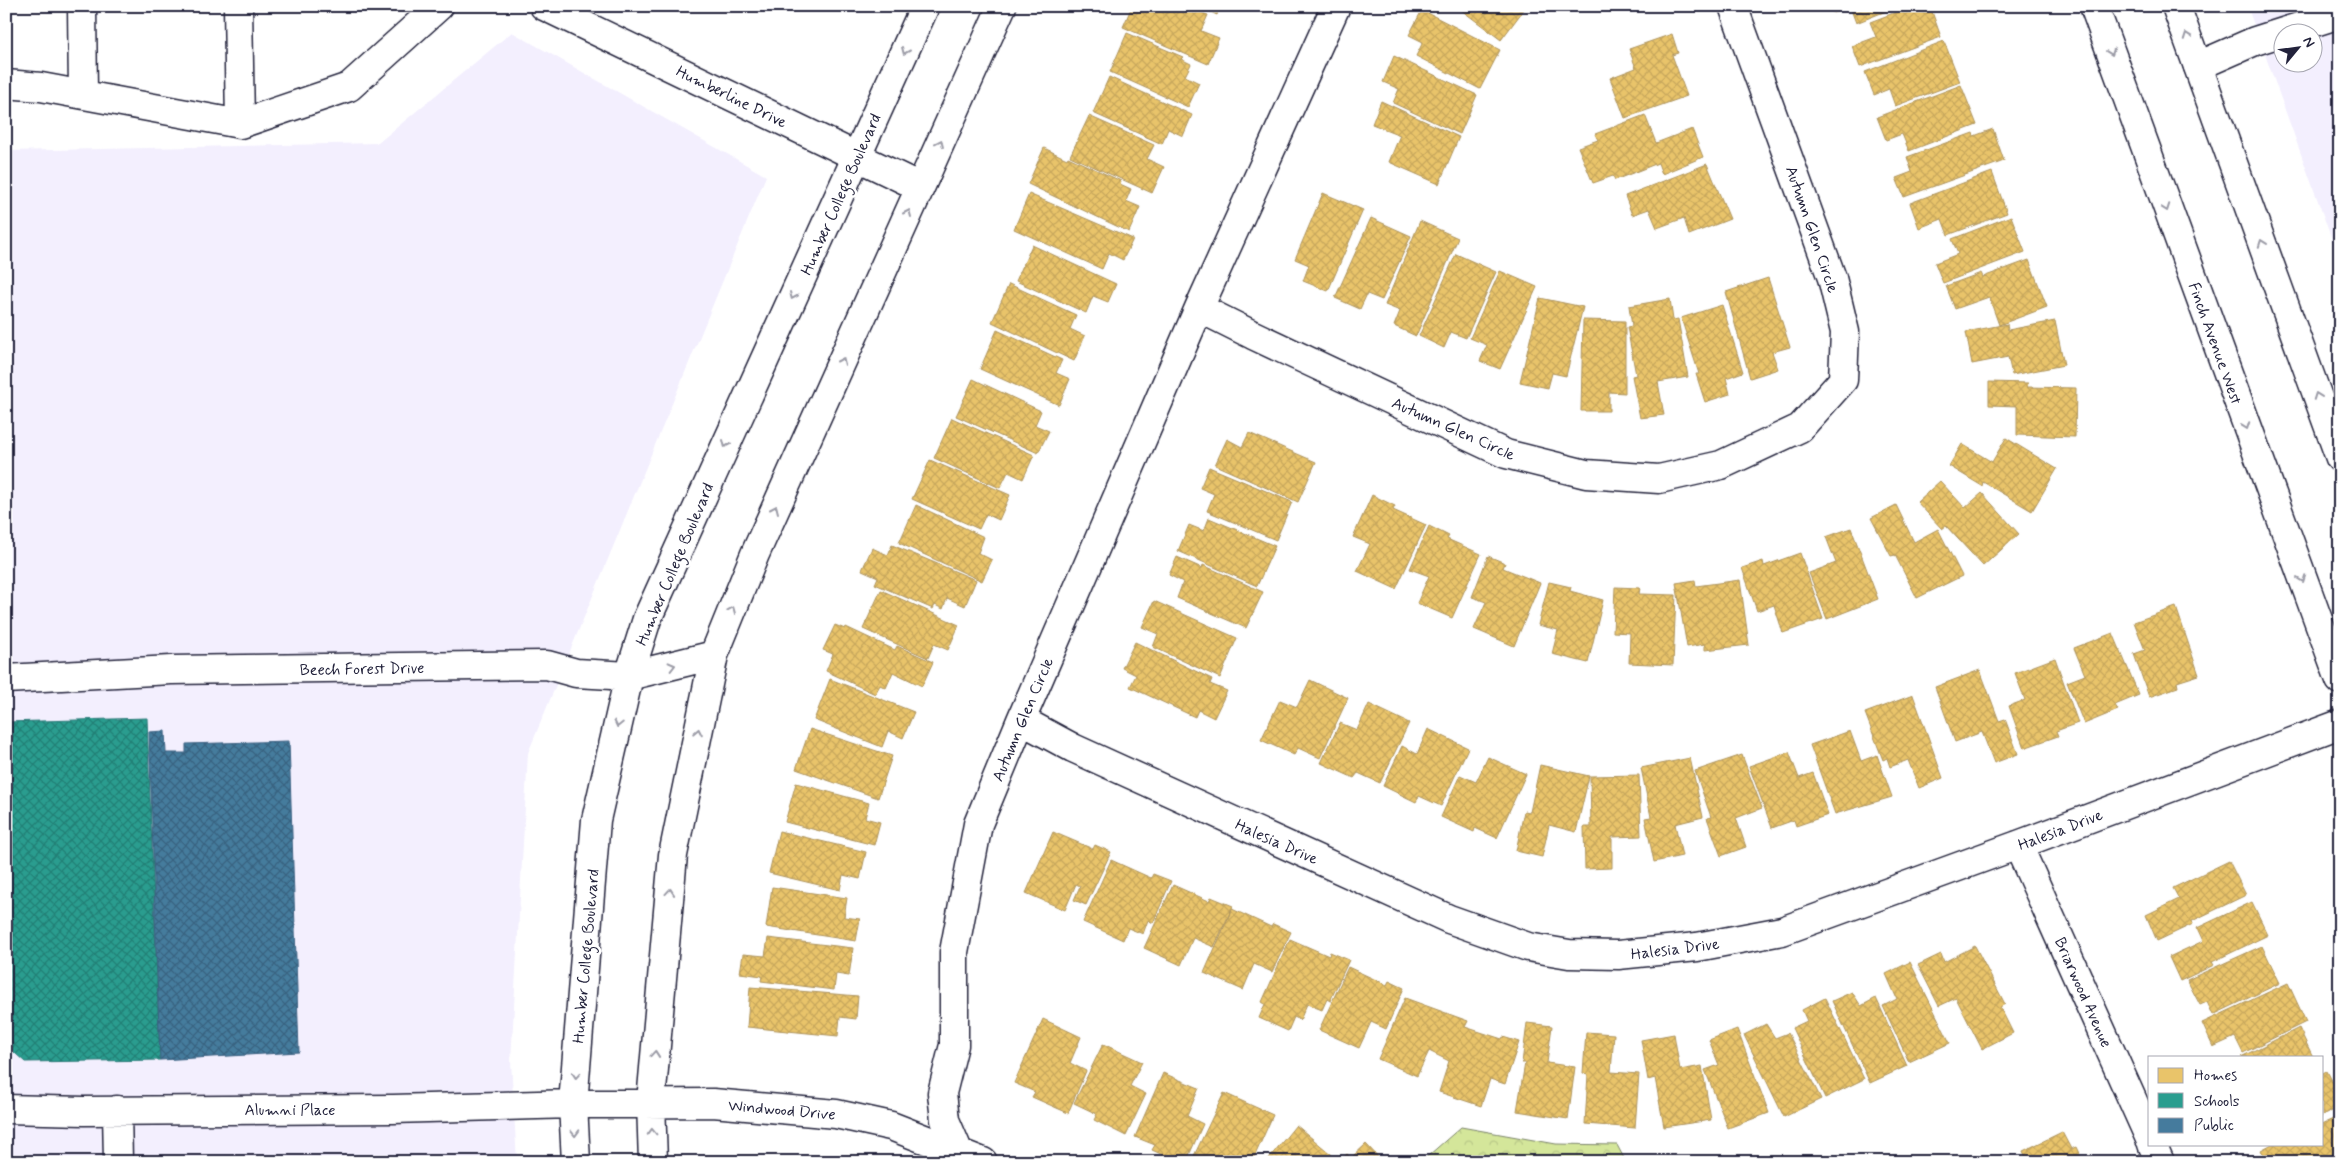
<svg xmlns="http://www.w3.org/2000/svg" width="2346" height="1168" viewBox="0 0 2346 1168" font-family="Mynerve,sans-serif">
	<defs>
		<pattern id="park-crowns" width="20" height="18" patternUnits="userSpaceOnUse" patternTransform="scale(1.25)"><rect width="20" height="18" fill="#d4e69a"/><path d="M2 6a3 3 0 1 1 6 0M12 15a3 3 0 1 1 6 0" fill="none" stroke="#b6c586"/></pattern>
		<pattern id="homes-cross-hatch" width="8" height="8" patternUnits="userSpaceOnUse" patternTransform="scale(1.25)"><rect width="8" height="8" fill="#e9c46a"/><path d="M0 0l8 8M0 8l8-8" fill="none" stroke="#c8a85d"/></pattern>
		<pattern id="schools-cross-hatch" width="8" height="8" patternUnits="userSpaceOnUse" patternTransform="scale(1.25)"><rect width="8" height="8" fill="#2a9d8f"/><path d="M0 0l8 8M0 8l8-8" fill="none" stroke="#248076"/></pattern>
		<pattern id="public-cross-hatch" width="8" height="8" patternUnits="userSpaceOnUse" patternTransform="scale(1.25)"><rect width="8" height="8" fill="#457b9d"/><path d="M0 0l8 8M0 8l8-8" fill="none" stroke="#396481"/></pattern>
	</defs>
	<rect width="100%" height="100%" fill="#fff"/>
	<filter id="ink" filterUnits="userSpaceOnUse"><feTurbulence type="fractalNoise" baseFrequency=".02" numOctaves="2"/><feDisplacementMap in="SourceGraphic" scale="10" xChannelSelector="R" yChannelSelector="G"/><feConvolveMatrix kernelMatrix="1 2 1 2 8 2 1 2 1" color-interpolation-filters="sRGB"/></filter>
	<g filter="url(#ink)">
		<!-- built -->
		<path fill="#f3effe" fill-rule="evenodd" d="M2247,6H2340V262L2263,49ZM2284,32H2314V62H2284Z
			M512,32L766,176L528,753L511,1061L517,1162H6V151L378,143Z"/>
		<!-- park -->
		<path fill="url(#park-crowns)" stroke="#7b846a" d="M1461,1127L1556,1144L1617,1145L1626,1162H1421Z"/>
		<!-- homes -->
		<path fill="url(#homes-cross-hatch)" stroke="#ad935c" d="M1132,6H1186L1208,15L1201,31L1219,38L1208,64L1123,27Z
			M1198,6H1220L1217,15Z
			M1456,6H1523L1525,8L1501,40Z
			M1830,6H1899L1856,23L1850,7L1833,13Z
			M1912,6H1930L1941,37L1860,67L1852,46L1876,37L1870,22Z
			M1422,10L1500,50L1480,89L1416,56L1423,42L1409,35Z
			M1127,33L1183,57L1181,59L1191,64L1185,76L1199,83L1188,107L1110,72Z
			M1672,34L1678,53L1672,55L1687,96L1625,118L1610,78L1636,68L1629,49Z
			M1944,41L1960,82L1895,106L1889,89L1874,95L1865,72Z
			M1394,56L1477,95L1460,134L1393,103L1399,89L1383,82Z
			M1109,77L1192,115L1183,136L1168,129L1162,144L1093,113Z
			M1961,85L1977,125L1909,151L1902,134L1886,140L1877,117Z
			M1381,101L1459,137L1439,184L1389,162L1400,135L1372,124Z
			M1645,115L1656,143L1692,129L1703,157L1662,174L1658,163L1615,180L1613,176L1593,183L1578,147L1598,140L1595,134Z
			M1089,116L1154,145L1147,159L1164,167L1152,193L1070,156Z
			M1993,129L2004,161L1904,197L1896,178L1912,172L1907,157L1973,133L1974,136Z
			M1044,148L1067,159L1068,157L1121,181L1120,184L1131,189L1126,201L1140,207L1129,232L1028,184Z
			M1707,164L1730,219L1689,235L1684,218L1657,228L1649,209L1632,215L1625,196Z
			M1992,172L2007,213L1948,235L1942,219L1919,228L1910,203Z
			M1323,193L1363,210L1328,291L1303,281L1309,265L1295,259Z
			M1029,194L1133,239L1123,260L1109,253L1102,269L1014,229Z
			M2011,216L2025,252L1943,283L1935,263L1958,254L1952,239Z
			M1371,218L1411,236L1382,300L1367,294L1360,309L1335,298Z
			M1420,221L1458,238L1416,336L1394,326L1400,311L1385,305Z
			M1032,245L1116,284L1108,302L1093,296L1086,313L1016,281Z
			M1456,254L1496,272L1466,338L1451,332L1444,348L1419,336Z
			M2029,260L2047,307L1999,325L1989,297L1955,309L1946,286L1981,273L1983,277Z
			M1500,271L1537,287L1500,369L1480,361L1487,345L1470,338Z
			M1768,278L1790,347L1772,352L1778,369L1750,378L1726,292Z
			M1009,284L1076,315L1070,329L1085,336L1074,361L992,322Z
			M1540,298L1583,307L1566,376L1552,373L1548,388L1520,382Z
			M1670,299L1673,320L1678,319L1688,377L1658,382L1664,415L1640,418L1632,376L1636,375L1627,327L1632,326L1629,306Z
			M1722,305L1743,372L1726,378L1730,394L1705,402L1696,374H1699L1681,318Z
			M1583,320L1625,321V393L1609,392V411H1581Z
			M2055,321L2064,365L2012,375L2008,357L1972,364L1966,332L2007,324L2008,330Z
			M997,330L1062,360L1056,373L1070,379L1059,405L980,369Z
			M973,379L1041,411L1035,425L1049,431L1038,453L956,416Z
			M1989,382L2028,383L2027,387L2076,388L2075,437L2017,435V406L1989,405Z
			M952,418L1034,455L1023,479L1008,472L1000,488L934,458Z
			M1249,433L1316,462L1298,502L1215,465L1227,439L1242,447Z
			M2006,438L2057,469L2032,511L1983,482L1982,486L1949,466L1962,444L1992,462Z
			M930,460L1010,495L999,520L986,514L979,529L912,499Z
			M1209,467L1292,502L1276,540L1207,511L1214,494L1200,488Z
			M1940,481L1965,508L1982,493L2019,534L1983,566L1946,526L1942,529L1917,502Z
			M1372,495L1395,506L1393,510L1426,525L1396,589L1357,571L1370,544L1353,537Z
			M916,505L984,537L978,553L992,560L982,581L899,543Z
			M1896,505L1914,542L1938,529L1962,576L1917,598L1895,555L1891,556L1871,518Z
			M1209,518L1275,546L1257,586L1178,551L1189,525L1204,531Z
			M1429,526L1449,536L1447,539L1481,554L1452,618L1417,603L1429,576L1410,569Z
			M1851,528L1878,599L1827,619L1809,573L1836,563L1826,537Z
			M892,545L976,580L965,606L947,598L943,609L935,605L933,609L875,584L878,577L862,570L872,548L888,555Z
			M1800,553L1823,619L1783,633L1774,605L1757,611L1742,568L1763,561L1764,566Z
			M1488,556L1505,563L1503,568L1540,583L1514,646L1474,629L1486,602L1472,597Z
			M1177,557L1202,568L1203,565L1263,592L1246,628L1177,598L1183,582L1169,575Z
			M1695,580L1696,586L1740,580L1749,645L1705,650V644L1687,647L1676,583Z
			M1549,582L1571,587L1570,591L1603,600L1588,663L1552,654L1558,630L1538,625Z
			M1615,587L1640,588L1639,594L1676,595L1673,665L1629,663L1630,633L1613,632Z
			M881,590L959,625L948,650L934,644L928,658L863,629Z
			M1154,601L1237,638L1220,678L1153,647L1158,634L1142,627Z
			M2176,607L2199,675L2177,682L2178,687L2149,697L2134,654L2145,650L2134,622Z
			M835,625L845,629L846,627L895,650L897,646L933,662L922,686L893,672L886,688L880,685L875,694L826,671L833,654L823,650Z
			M2113,633L2139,695L2115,705L2118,710L2084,724L2067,682L2085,675L2074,648Z
			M1135,642L1212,679L1210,684L1227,691L1214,718L1198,710L1195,717L1130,687L1136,675L1122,668Z
			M2055,658L2078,723L2056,731L2058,736L2024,748L2009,706L2025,700L2015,673Z
			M1980,670L1999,721L2005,719L2018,754L1994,763L1982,732L1955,742L1935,687Z
			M830,679L914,712L903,738L888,731L882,747L814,720Z
			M1310,680L1348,698L1320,758L1298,748L1294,755L1261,740L1280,700L1297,707Z
			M1913,695L1943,778L1919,788L1908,760L1890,767L1887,758L1883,760L1865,713Z
			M1369,704L1409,723L1380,783L1358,773L1354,778L1321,763L1340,723L1357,730Z
			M810,729L892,756L878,798L796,769Z
			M1428,729L1468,748L1441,806L1419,796L1416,802L1383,786L1402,746L1417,754Z
			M1850,731L1861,761L1877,755L1892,797L1835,814L1810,745Z
			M1789,752L1799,778L1813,773L1828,815L1796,826L1794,820L1772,828L1749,766Z
			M1742,755L1762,808L1736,818L1746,847L1721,856L1707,818L1711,817L1695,771Z
			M1488,757L1526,774L1497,838L1475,828L1474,832L1441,817L1460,775L1476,782Z
			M1690,758L1703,817L1675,824L1682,856L1654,862L1645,818L1651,817L1641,768Z
			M1540,765L1589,776L1576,832L1549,825L1542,857L1516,851L1524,811L1530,812Z
			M1639,775L1641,836L1612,837V868L1585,869L1584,827H1591L1590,776Z
			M796,783L869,803L865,818L880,822L874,845L785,822Z
			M779,831L866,852L860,879L843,875L840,890L769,873Z
			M1053,832L1093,849L1095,845L1111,852L1086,905L1074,900L1080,886L1076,884L1065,910L1026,893Z
			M1111,860L1151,878L1153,874L1171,881L1153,923L1148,920L1143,934L1128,928L1123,940L1083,922Z
			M2229,861L2246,895L2192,921L2193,924L2157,941L2146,915L2179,899L2173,888Z
			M1173,885L1209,901L1211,897L1233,906L1214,947L1193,938L1181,965L1144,948Z
			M772,887L847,898L844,917L860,919L856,941L766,927Z
			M2252,902L2268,935L2212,962L2214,965L2180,981L2169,957L2203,941L2197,928Z
			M1232,909L1271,927L1273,924L1291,932L1272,972L1254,964L1243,990L1204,973Z
			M768,938L853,948L849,976L836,974L834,990L761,981L762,976L740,973L743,954L765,956Z
			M1290,939L1329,956L1330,952L1349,960L1330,1001L1327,999L1322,1010L1307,1004L1300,1020L1294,1017L1288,1031L1259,1018L1265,1004L1262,1002Z
			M1975,946L2005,1004L2000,1007L2013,1033L1982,1049L1956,998L1939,1006L1918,965L1941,954L1944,962Z
			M2262,946L2280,983L2213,1015L2207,1002L2200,1005L2187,980Z
			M1910,962L1950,1043L1909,1062L1883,1006L1897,999L1886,974Z
			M1348,967L1387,985L1389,981L1404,988L1386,1029L1371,1022L1359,1048L1319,1030Z
			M2288,983L2306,1022L2243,1053L2235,1037L2213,1047L2202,1023Z
			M750,987L858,996L856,1019L840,1017L838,1036L747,1027Z
			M1852,992L1861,1006L1876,998L1907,1066L1870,1083L1832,1001Z
			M1405,998L1468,1021L1465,1027L1502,1039L1503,1037L1519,1042L1505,1084L1490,1079L1481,1106L1439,1092L1449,1061L1429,1051L1417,1076L1378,1059Z
			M1825,998L1864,1079L1825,1098L1792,1028L1807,1021L1802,1010Z
			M1043,1019L1081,1037L1070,1063L1086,1071L1068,1113L1032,1097L1035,1092L1014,1083Z
			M1527,1023L1552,1026L1547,1063L1575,1067L1568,1119L1517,1111L1525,1063H1522Z
			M1766,1024L1775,1038L1788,1033L1821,1099L1784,1117L1744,1035Z
			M2299,1028L2313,1057H2241Z
			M1737,1029L1769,1113L1728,1128L1705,1070L1719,1065L1709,1040Z
			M1586,1032L1614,1034L1611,1072L1639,1074L1635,1128L1585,1124L1588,1074L1583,1073Z
			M1674,1034L1680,1070L1702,1066L1711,1120L1664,1127L1655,1078L1648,1080L1641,1040Z
			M1103,1044L1142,1062L1130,1086L1146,1094L1126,1136L1094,1120L1097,1114L1074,1103Z
			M2327,1071L2340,1096V1107L2322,1116V1073Z
			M1163,1073L1199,1088L1187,1116L1203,1124L1186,1162H1178L1152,1150L1155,1145L1135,1137Z
			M1224,1093L1273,1115L1252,1162H1232L1224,1158L1222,1162H1191Z
			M2340,1116V1158L2333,1162H2267L2261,1150L2272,1144H2322V1124Z
			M1296,1125L1332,1155L1326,1162H1266Z
			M2062,1132L2071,1149L2076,1147L2083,1162H2028L2023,1151Z
			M1366,1144L1383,1162H1339L1347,1154L1351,1158Z"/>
		<!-- schools -->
		<path fill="url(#schools-cross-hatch)" stroke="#287876" d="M147,718L160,1060L25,1062L6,1045V722Z"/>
		<!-- public -->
		<path fill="url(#public-cross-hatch)" stroke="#3a6080" d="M165,731L166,753H186V744L289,741L299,1052L160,1060L149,732Z"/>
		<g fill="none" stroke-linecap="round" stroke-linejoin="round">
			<defs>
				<path id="minor" d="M82,6L83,94
					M238,6L240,124L349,87L439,6
					M544,6L920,187
					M2198,66L2255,41L2340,14
					M6,84L41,87L240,124
					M1199,308L1253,335L1506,454L1586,474L1659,479L1721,465L1800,428L1843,380L1845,332L1832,278L1733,6
					M6,679L171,670L547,665L576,673L629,676L714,655
					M1021,720L1073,748L1449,919L1528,947L1569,954L1618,955L1697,947L1782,931L2018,845L2340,724
					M2018,845L2150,1139
					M6,1109L84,1111L393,1109L573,1104L713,1103L836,1114L891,1126L983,1162
					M117,1110L118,1162
					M2152,1144L2160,1162
					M576,1162L573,1104L596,820L629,676L647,619L925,6
					M653,1162L651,1102L673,855L714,655L755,554L1002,6
					M963,1162L945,1120L942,1093L954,1045V952L978,824L1021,720L1199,308L1336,6"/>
				<path id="major" d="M2094,6L2340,680
					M2176,6L2340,458"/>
			</defs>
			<!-- minor casing -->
			<use href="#minor" stroke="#22223b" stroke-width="31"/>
			<!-- major casing -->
			<use href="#major" stroke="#22223b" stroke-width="31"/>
			<!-- minor -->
			<use href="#minor" stroke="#fff" stroke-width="28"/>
			<!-- major -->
			<use href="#major" stroke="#fff" stroke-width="28"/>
		</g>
		<!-- one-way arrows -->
		<defs><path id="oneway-chevron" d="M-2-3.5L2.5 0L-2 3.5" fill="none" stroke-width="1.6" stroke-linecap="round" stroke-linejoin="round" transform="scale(1.25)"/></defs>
		<g stroke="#9c9ca7">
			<use href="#oneway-chevron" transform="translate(2187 36) rotate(-110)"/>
			<use href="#oneway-chevron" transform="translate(905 51) rotate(114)"/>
			<use href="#oneway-chevron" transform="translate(2111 52) rotate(70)"/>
			<use href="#oneway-chevron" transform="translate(940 143) rotate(-65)"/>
			<use href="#oneway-chevron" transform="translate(2166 208) rotate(70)"/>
			<use href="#oneway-chevron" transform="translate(908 213) rotate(-66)"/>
			<use href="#oneway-chevron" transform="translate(2262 243) rotate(-110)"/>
			<use href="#oneway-chevron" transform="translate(793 296) rotate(114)"/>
			<use href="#oneway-chevron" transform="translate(842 361) rotate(-66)"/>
			<use href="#oneway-chevron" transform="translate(2317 396) rotate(-110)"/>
			<use href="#oneway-chevron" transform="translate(2246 426) rotate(70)"/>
			<use href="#oneway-chevron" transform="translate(726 444) rotate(114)"/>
			<use href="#oneway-chevron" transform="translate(775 509) rotate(-66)"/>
			<use href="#oneway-chevron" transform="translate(2302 579) rotate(70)"/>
			<use href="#oneway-chevron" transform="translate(732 610) rotate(-68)"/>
			<use href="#oneway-chevron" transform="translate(672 666) rotate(-14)"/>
			<use href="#oneway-chevron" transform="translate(618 724) rotate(103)"/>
			<use href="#oneway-chevron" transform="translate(698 732) rotate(-79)"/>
			<use href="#oneway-chevron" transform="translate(670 892) rotate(-85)"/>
			<use href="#oneway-chevron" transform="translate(655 1054) rotate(-85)"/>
			<use href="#oneway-chevron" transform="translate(576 1075) rotate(94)"/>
			<use href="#oneway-chevron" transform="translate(652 1132) rotate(-92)"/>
			<use href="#oneway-chevron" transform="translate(575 1133) rotate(88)"/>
		</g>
	</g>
	<g text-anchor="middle" stroke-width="5" stroke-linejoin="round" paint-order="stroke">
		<!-- street labels -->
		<g font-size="16" fill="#22223b" stroke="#fff">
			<text transform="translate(732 96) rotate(26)" y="6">Humberline Drive</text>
			<text transform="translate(840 194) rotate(-66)" y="6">Humber College Boulevard</text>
			<text transform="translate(1813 229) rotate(71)" y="6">Autumn Glen Circle</text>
			<text transform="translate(2216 343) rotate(70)" y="6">Finch Avenue West</text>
			<text transform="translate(1454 428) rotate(24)" y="6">Autumn Glen Circle</text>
			<text transform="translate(674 564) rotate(-67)" y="6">Humber College Boulevard</text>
			<text transform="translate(362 668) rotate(-1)" y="6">Beech Forest Drive</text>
			<text transform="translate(1022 719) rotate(-67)" y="6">Autumn Glen Circle</text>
			<text transform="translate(2060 829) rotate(-21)" y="6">Halesia Drive</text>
			<text transform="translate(1277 841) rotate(24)" y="6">Halesia Drive</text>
			<text transform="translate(1675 948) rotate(-7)" y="6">Halesia Drive</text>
			<text transform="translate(585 956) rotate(-85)" y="6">Humber College Boulevard</text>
			<text transform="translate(2084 992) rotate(66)" y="6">Briarwood Avenue</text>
			<text x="290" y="1115">Alumni Place</text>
			<text transform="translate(782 1109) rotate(5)" y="6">Windwood Drive</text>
		</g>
	</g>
	<!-- margin -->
	<rect width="2346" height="1168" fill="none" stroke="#fff" stroke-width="25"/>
	<rect x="12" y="12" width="2321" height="1143" fill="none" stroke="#22223b" stroke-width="2" filter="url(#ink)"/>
	<!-- legend -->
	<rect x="2148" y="1056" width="175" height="90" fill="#ffffff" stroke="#a7a7b1"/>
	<rect x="2158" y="1068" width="25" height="15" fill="#e9c46a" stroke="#a7a7b1"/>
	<text x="2194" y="1080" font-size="15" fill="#22223b">Homes</text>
	<rect x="2158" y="1093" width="25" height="15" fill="#2a9d8f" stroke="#a7a7b1"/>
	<text x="2194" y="1106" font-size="15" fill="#22223b">Schools</text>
	<rect x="2158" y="1118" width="25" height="15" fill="#457b9d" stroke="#a7a7b1"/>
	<text x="2194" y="1130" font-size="15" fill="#22223b">Public</text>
	<!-- north arrow -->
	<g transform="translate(2298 48) rotate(61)"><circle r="24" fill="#ffffff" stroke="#a7a7b1"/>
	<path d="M0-4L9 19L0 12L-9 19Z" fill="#22223b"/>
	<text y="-8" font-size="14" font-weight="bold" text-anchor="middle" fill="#22223b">N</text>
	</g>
</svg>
